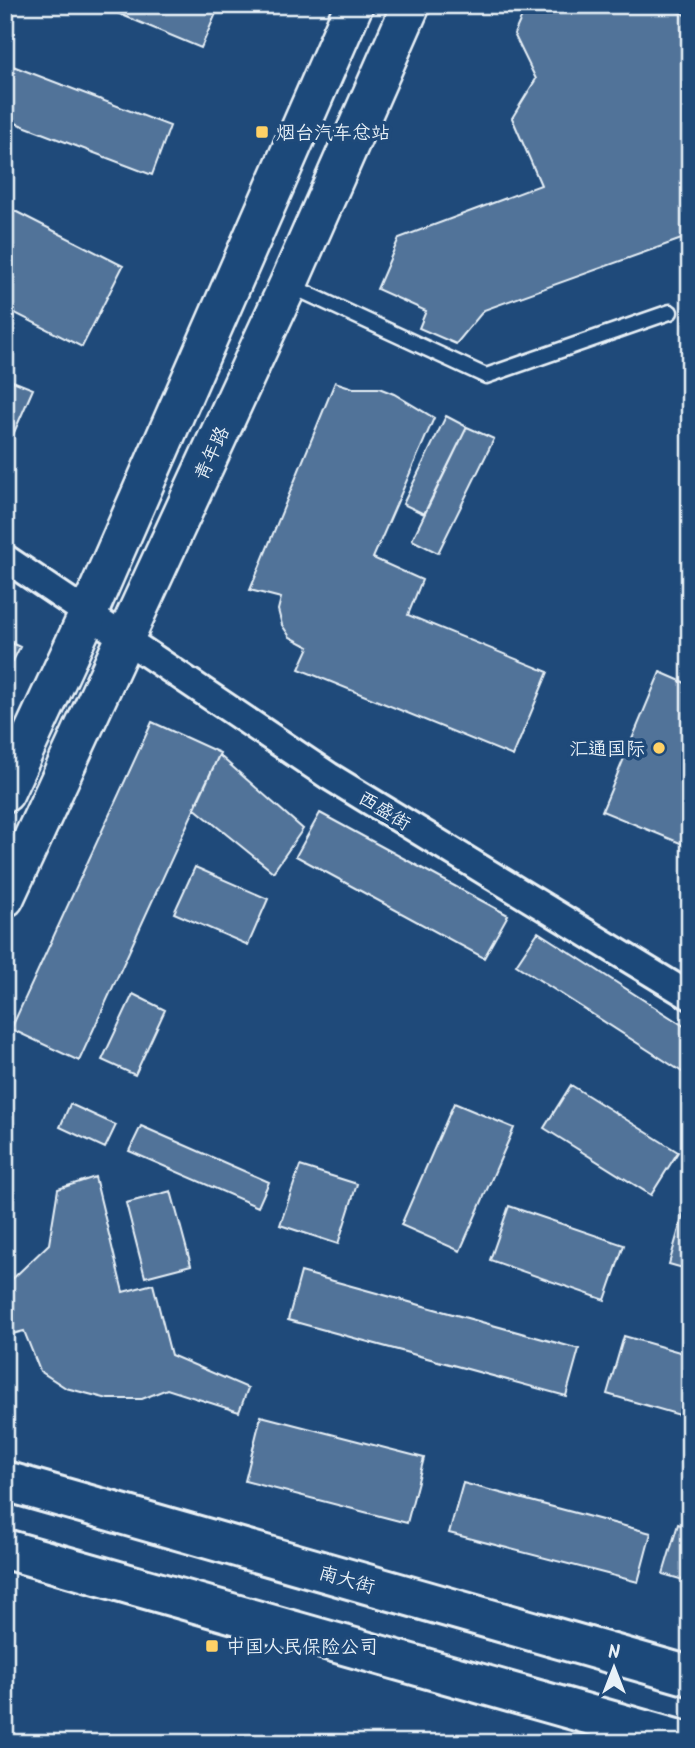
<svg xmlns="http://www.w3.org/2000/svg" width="695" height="1748" viewBox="0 0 695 1748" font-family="Kalam,'LXGW WenKai TC',sans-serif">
	<rect width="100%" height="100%" fill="#1f4a7a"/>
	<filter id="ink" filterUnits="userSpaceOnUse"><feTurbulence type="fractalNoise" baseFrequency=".0143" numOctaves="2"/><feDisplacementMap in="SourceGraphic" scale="14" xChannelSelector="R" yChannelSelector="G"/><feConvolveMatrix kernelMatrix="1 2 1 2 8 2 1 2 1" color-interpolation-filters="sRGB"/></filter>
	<g filter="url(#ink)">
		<!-- building -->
		<path fill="#517399" stroke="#e8f1f8" stroke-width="2" d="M98,5H204L217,11L201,48Z
			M527,5H662L690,17V236L484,310L456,344L419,328L426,311L377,289L399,238L541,185L512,118L536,79L514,34Z
			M5,63L170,126L152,175L5,119Z
			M5,206L123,266L82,347L5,308Z
			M5,378L33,389L5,453Z
			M335,382L353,388H379L394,394L434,418L373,558L422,580L408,615L548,672L513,756L299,669L309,647L290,637L282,625L278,610L281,598L250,590Z
			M446,416L467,427L424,514L403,504Z
			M467,427L494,439L438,553L412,540Z
			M5,640L20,647L5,677Z
			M660,672L690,685V847L602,811Z
			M152,722L220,753L79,1061L11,1029Z
			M219,755L303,829L273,872L194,808Z
			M320,813L508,915L484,958L296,856Z
			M195,867L268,899L248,945L174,913Z
			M538,932L690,1030V1077L516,965Z
			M133,994L165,1010L135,1075L102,1060Z
			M571,1085L678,1152L651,1195L544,1128Z
			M454,1103L514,1128L460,1251L401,1225Z
			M70,1104L116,1125L105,1148L60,1127Z
			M141,1126L269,1182L258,1207L129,1151Z
			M300,1166L357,1184L338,1244L280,1225Z
			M95,1177L123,1292L153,1284L171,1355L248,1388L239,1412L167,1389L142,1399H108L66,1388L40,1371L24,1331L5,1336V1286L49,1244L58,1189Z
			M171,1191L191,1265L145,1277L126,1203Z
			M509,1206L624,1245L605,1300L490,1260Z
			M685,1208L690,1209V1270L669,1264Z
			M301,1272L579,1349L566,1396L288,1320Z
			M624,1336L690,1355V1418L607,1394Z
			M261,1416L424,1458L407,1523L245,1481Z
			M463,1483L651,1533L638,1582L449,1533Z
			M678,1524L690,1528V1582L663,1574Z"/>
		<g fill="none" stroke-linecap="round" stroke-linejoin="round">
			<defs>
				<path id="service" d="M289,285L486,376L670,312"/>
				<path id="minor" d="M5,558L329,776L690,996"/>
				<path id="secondary" d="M5,793L88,614L354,5
					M5,898L288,285L411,5"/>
				<path id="primary" d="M5,1481L690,1676
					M5,1549L690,1743"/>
			</defs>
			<!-- service casing -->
			<use href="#service" stroke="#e8f1f8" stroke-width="19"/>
			<!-- minor casing -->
			<use href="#minor" stroke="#e8f1f8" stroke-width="32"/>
			<!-- secondary casing -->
			<use href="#secondary" stroke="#e8f1f8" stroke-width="42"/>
			<!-- primary casing -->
			<use href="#primary" stroke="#e8f1f8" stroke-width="44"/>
			<!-- service -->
			<use href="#service" stroke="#1f4a7a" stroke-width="14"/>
			<!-- minor -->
			<use href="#minor" stroke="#1f4a7a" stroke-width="26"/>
			<!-- secondary -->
			<use href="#secondary" stroke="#1f4a7a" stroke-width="37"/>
			<!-- primary -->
			<use href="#primary" stroke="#1f4a7a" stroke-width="38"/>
		</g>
	</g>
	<!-- markers -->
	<g fill="#ffd166" stroke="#1f4a7a" stroke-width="2.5">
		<rect x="255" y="125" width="14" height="14" rx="3.5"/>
		<circle cx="659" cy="748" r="7"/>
		<rect x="205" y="1639" width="14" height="14" rx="3.5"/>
	</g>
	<g text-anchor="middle" stroke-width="7" stroke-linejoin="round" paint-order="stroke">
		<!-- poi labels -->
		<g font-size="19" fill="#e8f1f8" stroke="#1f4a7a" text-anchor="start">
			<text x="276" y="139">烟台汽车总站</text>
			<text x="645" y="755" text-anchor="end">汇通国际</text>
			<text x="226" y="1653">中国人民保险公司</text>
		</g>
		<!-- street labels -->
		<g font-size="19" fill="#e8f1f8" stroke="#1f4a7a">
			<text transform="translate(211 453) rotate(-65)" y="7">青年路</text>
			<text transform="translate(385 810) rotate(31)" y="7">西盛街</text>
			<text transform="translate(347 1579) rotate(16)" y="7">南大街</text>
		</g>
	</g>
	<!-- margin -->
	<rect width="695" height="1748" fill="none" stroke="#1f4a7a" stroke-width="28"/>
	<rect x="14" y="14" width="667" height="1720" fill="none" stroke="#e8f1f8" stroke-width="2.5" filter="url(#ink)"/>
	<!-- north arrow -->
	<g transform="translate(614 1668)" stroke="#1f4a7a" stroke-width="5" paint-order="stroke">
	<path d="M0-5L12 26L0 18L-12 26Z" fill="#e8f1f8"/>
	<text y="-10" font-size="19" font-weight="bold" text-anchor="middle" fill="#e8f1f8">N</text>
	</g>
</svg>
